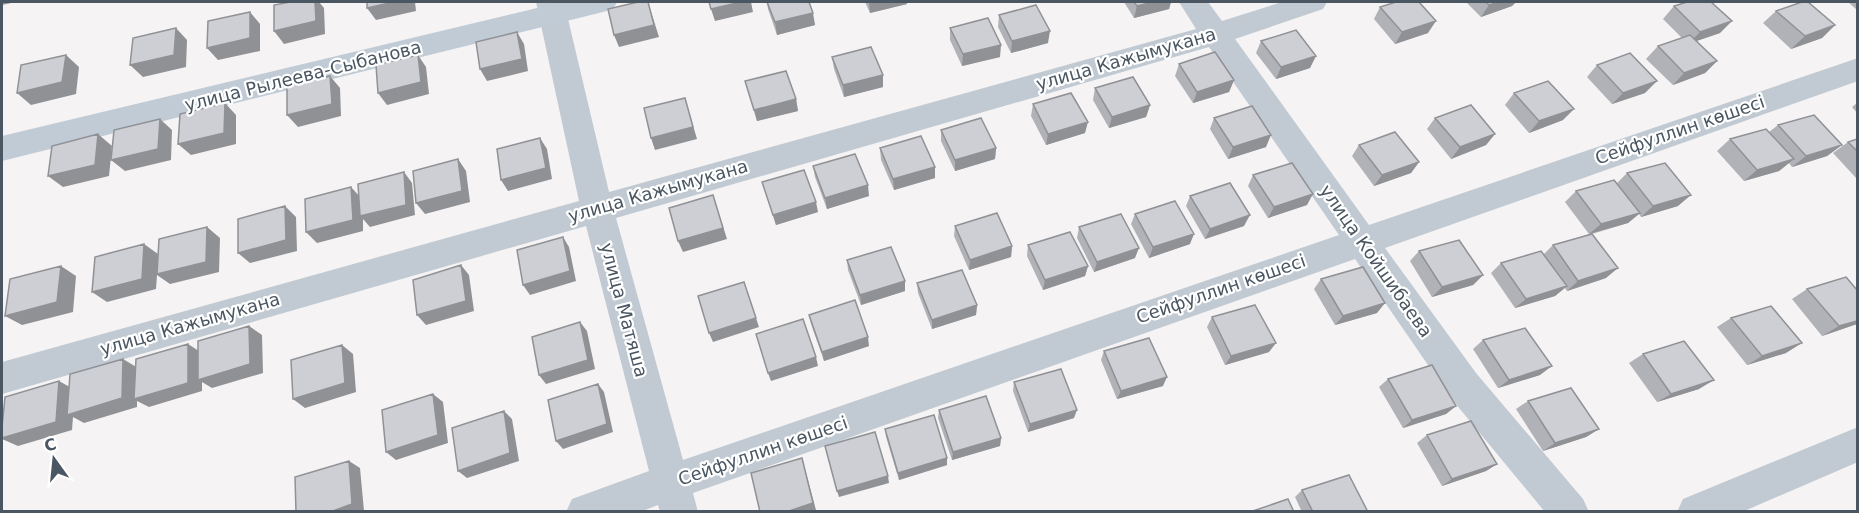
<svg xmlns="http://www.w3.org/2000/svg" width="1859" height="513" viewBox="0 0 1859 513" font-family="'DejaVu Sans',sans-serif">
	<rect width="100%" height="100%" fill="#f5f3f3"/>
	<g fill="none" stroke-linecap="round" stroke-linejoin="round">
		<!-- street -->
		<path fill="#c1cad2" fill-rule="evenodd" d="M536,2H564L609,192L1196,29L1179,2H1208L1222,21L1282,2H1327L1323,9L1235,39L1369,225L1858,58V81L1385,248L1476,373L1583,499L1589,512H1545L1450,397L1355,259L693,493L698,512H660L658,505L640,512H566L572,499L649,471L586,226L2,394V362L579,201ZM1209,47L1339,235L683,460L616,218Z
			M1858,427V462L1742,512H1677L1683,499Z"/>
		<!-- secondary -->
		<path fill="#c1cbd6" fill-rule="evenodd" d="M562,2H617L613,9L603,12L2,161V136Z"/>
	</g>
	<!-- wall -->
	<path fill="#b0b2b7" d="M767,2H809L815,25L777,35L768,9Z
		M865,2H907V4L870,13Z
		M1124,2H1171L1169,9L1134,18Z
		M1466,2H1516L1512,6L1481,17Z
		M1848,2H1857V10Z
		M1674,6L1720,33L1696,41L1717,61L1705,73L1673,85L1646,59L1658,46L1682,38L1663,19Z
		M1380,7L1428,33L1395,44L1374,19Z
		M1776,11L1835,25L1822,38L1791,49L1763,23Z
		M999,15L1048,43L1011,53L998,27Z
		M950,28L1000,57L962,66L950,40Z
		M1261,41L1310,68L1276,79L1256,53Z
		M832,57L883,87L844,97L834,69Z
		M1179,64L1234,80L1229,92L1193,103L1175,76Z
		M1597,65L1645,93L1612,104L1587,77Z
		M745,81L796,99L798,111L757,121Z
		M1095,88L1150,105L1146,117L1109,128L1093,100Z
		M1514,93L1563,120L1529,133L1505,105Z
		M1857,103V113L1852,107Z
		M1033,104L1085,133L1046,145L1031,116Z
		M1214,118L1266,147L1228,159L1210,129Z
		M1435,118L1495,134L1486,145L1451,159L1427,129Z
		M1778,125L1842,145L1827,156L1792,167L1789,163L1779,171L1744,181L1717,151L1730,139L1769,132Z
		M941,130L996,148L995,159L955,171L941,141Z
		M1857,139V179L1833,153L1848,142Z
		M1359,145L1419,162L1411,173L1374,186L1352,156Z
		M880,148L935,167V178L894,190L881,160Z
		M813,166L869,196L827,209L815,177Z
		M1627,173L1678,206L1641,217L1639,214L1628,223L1592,234L1606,278L1567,291L1565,288L1555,296L1515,308L1491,273L1501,263L1544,254L1553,245L1589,234L1565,202L1576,191L1617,183Z
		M1253,175L1307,205L1268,218L1248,186Z
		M762,182L818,212L776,225Z
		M1190,196L1244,226L1205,239L1186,206Z
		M1135,214L1190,244L1149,258L1131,224Z
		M955,226L1012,246L1011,257L969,270L954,236Z
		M1079,227L1135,258L1094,272L1077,238Z
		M1028,245L1088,266L1085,276L1043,290L1027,256Z
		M1419,251L1483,275L1473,285L1432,297L1410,261Z
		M847,260L905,291L861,305L848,270Z
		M1321,279L1377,313L1335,325L1314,289Z
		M917,283L977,305L976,315L932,329L918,293Z
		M1807,289L1857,324L1822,336L1792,299Z
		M809,315L869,346L824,361L811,324Z
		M1212,317L1269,352L1225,365L1207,327Z
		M1731,318L1786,353L1747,365L1717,327Z
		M1483,340L1540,375L1498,388L1473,349Z
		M1104,351L1163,386L1117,399L1101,360Z
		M1643,354L1699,389L1657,402L1629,363Z
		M1388,379L1456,406L1446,414L1403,428L1379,387Z
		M1014,382L1074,418L1028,432L1013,391Z
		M1528,401L1599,429L1586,437L1543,451L1516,409Z
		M939,410L1001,438L1000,446L952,460L938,418Z
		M885,429L947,465L899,480L886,437Z
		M1427,435L1497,464L1486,471L1442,486L1417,443Z
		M1302,490L1368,512H1302L1295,497Z"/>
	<!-- shaded-wall -->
	<path fill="#909195" d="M2,2H16L2,5Z
		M315,2H319L324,8L325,34L284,44L274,31Z
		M394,2H415L416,11L376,20L367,8Z
		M648,2L659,37L619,47L614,35Z
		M741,2H751L753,12L715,21L711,9Z
		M869,2H907V4L870,13Z
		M1153,2H1171L1169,9L1134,18L1137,6Z
		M1499,2H1516L1512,6L1481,17L1489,5Z
		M250,12L260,24V51L218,60L207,48Z
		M813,13L815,25L777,35L775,22Z
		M1436,21L1428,33L1395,44L1402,32Z
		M1732,21L1720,33L1688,44L1700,32Z
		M1835,25L1822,38L1791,49L1805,36Z
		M176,28L187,40L186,67L143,77L130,65Z
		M1050,31L1048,43L1011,53L1012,41Z
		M517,32L524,44L528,71L487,81L480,69Z
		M1001,45L1000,57L962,66L963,54Z
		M66,55L79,67L76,94L31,105L17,93Z
		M418,55L426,67L429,94L387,105L378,93Z
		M1316,56L1310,68L1276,79L1281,67Z
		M1717,61L1705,73L1673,85L1684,73Z
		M883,75V87L844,97L843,85Z
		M330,76L340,88L341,116L298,127L287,115Z
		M1234,80L1229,92L1193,103L1197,92Z
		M1657,81L1645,93L1612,104L1623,93Z
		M685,98L697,139L655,150L651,138Z
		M796,99L798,111L757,121L754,110Z
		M225,103L236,115V144L191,155L178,144Z
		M1150,105L1146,117L1109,128L1112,117Z
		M1574,109L1563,120L1529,133L1539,121Z
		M160,119L172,130L171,160L125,171L111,160Z
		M1088,122L1085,133L1046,145L1048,134Z
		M98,134L112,146L109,176L63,187L48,176Z
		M1495,134L1486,145L1451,159L1460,147Z
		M1271,135L1266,147L1228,159L1233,147Z
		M540,138L547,149L552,179L508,191L501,180Z
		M1842,145L1827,156L1792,167L1806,156Z
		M996,148L995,159L955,171V160Z
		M458,159L466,171L470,202L425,214L416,203Z
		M1794,159L1779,171L1744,181L1757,170Z
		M1419,162L1411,173L1374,186L1382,175Z
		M935,167V178L894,190L893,179Z
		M404,172L412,183L415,215L370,227L363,219V231L317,243L306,232L351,187L361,198Z
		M868,185L869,196L827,209L825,198Z
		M1313,194L1307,205L1268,218L1274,207Z
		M713,195L727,239L683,252L678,241Z
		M1691,195L1678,206L1641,217L1653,206Z
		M816,202L818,212L776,225L773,215Z
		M285,206L296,217L297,251L250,263L238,253Z
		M1640,213L1628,223L1589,234L1601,224Z
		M1250,215L1244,226L1205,239L1210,229Z
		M207,227L220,238L219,272L170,284L157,275L156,289L107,302L92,292L144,244L158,254Z
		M1194,234L1190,244L1149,258L1153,247Z
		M563,237L569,247L576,281L530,295L523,285Z
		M1012,246L1011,257L969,270L970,260Z
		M1139,248L1135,258L1094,272L1097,262Z
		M461,265L469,275L474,311L426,325L417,315Z
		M61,266L76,276L73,312L22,325L5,316Z
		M1088,266L1085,276L1043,290L1045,280Z
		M1618,268L1606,278L1567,291L1578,281Z
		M1483,275L1473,285L1432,297L1442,287Z
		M905,281V291L861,305L860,295Z
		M744,282L759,327L713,342L709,333Z
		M1567,286L1555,296L1515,308L1526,299Z
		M1385,303L1377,313L1335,325L1343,316Z
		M977,305L976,315L932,329V320Z
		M1857,321V324L1822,336L1839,326Z
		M580,322L587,331L595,369L546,384L539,375Z
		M249,326L262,335L263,373L212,388L202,382V391L149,407L137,401V407L84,423L73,417L72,430L18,446L2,439L59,381L75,390L123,359L138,368L188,344L202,353Z
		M868,337L869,346L824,361L822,352Z
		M1276,343L1269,352L1225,365L1231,356Z
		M1802,343L1786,353L1747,365L1762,356Z
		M342,345L353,354L356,392L305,408L293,399Z
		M816,357L818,366L771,381L768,373Z
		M1552,366L1540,375L1498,388L1509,380Z
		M1167,377L1163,386L1117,399L1121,391Z
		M1714,380L1699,389L1657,402L1671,394Z
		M598,384L604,392L613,432L563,449L556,441Z
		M433,394L443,402L448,443L396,460L386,452Z
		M1456,406L1446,414L1403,428L1412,420Z
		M1077,410L1074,418L1028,432L1030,424Z
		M504,411L512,419L519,461L467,478L458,471Z
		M1599,429L1586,437L1543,451L1555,443Z
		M1001,438L1000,446L952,460L953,452Z
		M802,458L816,510L811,512H786Z
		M947,458V465L899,480L898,473Z
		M349,461L360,468L364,511L330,512Z
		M1497,464L1486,471L1442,486L1452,479Z
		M888,476L889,483L839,497L837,491Z"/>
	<!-- building -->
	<path fill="#cdcfd5" stroke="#909195" stroke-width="1.5" d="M290,2H315L316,21L274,31V5Z
		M367,2H394L367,8Z
		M638,2H648L654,25L614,35L608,9Z
		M709,2H741L711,9Z
		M767,2H809L813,13L775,22Z
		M1134,2H1153L1137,6Z
		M1396,2H1419L1436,21L1402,32L1380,7Z
		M1486,2H1499L1489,5Z
		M1687,2H1711L1732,21L1700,32L1674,6Z
		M1802,2H1808L1835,25L1805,36L1776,11Z
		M1036,5L1050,31L1012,41L999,15Z
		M250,12V38L207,48L208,21Z
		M988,18L1001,45L963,54L950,28Z
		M176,28L174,55L130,65L133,38Z
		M1296,30L1316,56L1281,67L1261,41Z
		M517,32L522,59L480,69L476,42Z
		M1690,35L1717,61L1684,73L1658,46Z
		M871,47L883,75L843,85L832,57Z
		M1215,52L1234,80L1197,92L1179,64Z
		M1630,53L1657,81L1623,93L1597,65Z
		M66,55L62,82L17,93L21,65Z
		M418,55L421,82L378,93L376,65Z
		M786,71L796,99L754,110L745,81Z
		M330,76L332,104L287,115V86Z
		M1133,77L1150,105L1112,117L1095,88Z
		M1548,81L1574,109L1539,121L1514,93Z
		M1071,93L1088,122L1048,134L1033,104Z
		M685,98L693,127L651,138L644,108Z
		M225,103L224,133L178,144L180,114Z
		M1471,105L1495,134L1460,147L1435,118Z
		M1252,106L1271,135L1233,147L1214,118Z
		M1814,115L1842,145L1806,156L1778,125Z
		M981,118L996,148L955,160L941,130Z
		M160,119L158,149L111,160L114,130Z
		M1766,129L1794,159L1757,170L1730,139Z
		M1395,132L1419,162L1382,175L1359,145Z
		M98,134L95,165L48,176L52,146Z
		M921,136L935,167L893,179L880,148Z
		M540,138L546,168L501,180L497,149Z
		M1857,139V151L1848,142Z
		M855,154L868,185L825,198L813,166Z
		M458,159L462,191L416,203L413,171Z
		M1292,163L1313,194L1274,207L1253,175Z
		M1665,163L1691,195L1653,206L1627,173Z
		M804,170L816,202L773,215L762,182Z
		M404,172L406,205L360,216L358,184Z
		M1614,180L1640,213L1601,224L1576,191Z
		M1230,183L1250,215L1210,229L1190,196Z
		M351,187L353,220L306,232L305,199Z
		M713,195L723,228L678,241L669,208Z
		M1175,201L1194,234L1153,247L1135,214Z
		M285,206L286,240L238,253V219Z
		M997,213L1012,246L970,260L955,226Z
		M1121,214L1139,248L1097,262L1079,227Z
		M207,227L206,262L157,274L159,239Z
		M1070,232L1088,266L1045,280L1028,245Z
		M1592,234L1618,268L1578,281L1553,245Z
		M563,237L570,271L523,285L517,250Z
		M1459,240L1483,275L1442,287L1419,251Z
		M144,244L142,279L92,292L95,257Z
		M891,247L905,281L860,295L847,260Z
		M1541,251L1567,286L1526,299L1501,263Z
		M461,265L466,301L417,315L413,280Z
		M61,266L57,302L5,316L10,279Z
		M1363,267L1385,303L1343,316L1321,279Z
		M962,270L977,305L932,320L917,283Z
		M1846,277L1857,290V321L1839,326L1807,289Z
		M744,282L756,318L709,333L698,296Z
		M855,300L868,337L822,352L809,315Z
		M1255,305L1276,343L1231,356L1212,317Z
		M1771,306L1802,343L1762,356L1731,318Z
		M803,319L816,357L768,373L756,334Z
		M580,322L588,360L539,375L532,337Z
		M249,326L250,364L198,380V341Z
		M1525,328L1552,366L1509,380L1483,340Z
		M1149,338L1167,377L1121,391L1104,351Z
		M1684,341L1714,380L1671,394L1643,354Z
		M188,344V383L134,399L136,359Z
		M342,345L345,383L293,399L291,360Z
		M123,359L122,398L67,415L70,374Z
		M1432,365L1456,406L1412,420L1388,379Z
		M1061,369L1077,410L1030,424L1014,382Z
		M59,381L56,422L2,438V427L5,397Z
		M598,384L607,424L556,441L548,400Z
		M1571,388L1599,429L1555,443L1528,401Z
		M433,394L438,435L386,452L382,410Z
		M986,396L1001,438L953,452L939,410Z
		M504,411L510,453L458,471L452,428Z
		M934,415L947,458L898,473L885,429Z
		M1471,421L1497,464L1452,479L1427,435Z
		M875,432L888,476L837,491L825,446Z
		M802,458L813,503L786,512H760L751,473Z
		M349,461L352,504L330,512H296L295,477Z
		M1349,475L1368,512H1313L1302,490Z
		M1288,499L1294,512H1250Z"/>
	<g text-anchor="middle" stroke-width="4.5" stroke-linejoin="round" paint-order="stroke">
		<!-- street labels -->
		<g font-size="18" fill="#4a5661" stroke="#fff">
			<text transform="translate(1126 59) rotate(-16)" y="6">улица Кажымукана</text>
			<text transform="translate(303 76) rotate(-14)" y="6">улица Рылеева-Сыбанова</text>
			<text transform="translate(1680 130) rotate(-19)" y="6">Сейфуллин көшесі</text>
			<text transform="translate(658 191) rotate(-16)" y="6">улица Кажымукана</text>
			<text transform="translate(1376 261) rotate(55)" y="6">улица Койшибаева</text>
			<text transform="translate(1221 289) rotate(-19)" y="6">Сейфуллин көшесі</text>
			<text transform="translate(624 310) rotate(75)" y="6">улица Матяша</text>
			<text transform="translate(190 324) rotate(-16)" y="6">улица Кажымукана</text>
			<text transform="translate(763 451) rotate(-19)" y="6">Сейфуллин көшесі</text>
		</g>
	</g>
	<!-- border -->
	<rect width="1859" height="513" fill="none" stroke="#4a5661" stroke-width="6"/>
	<!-- north arrow -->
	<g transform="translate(54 459) rotate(345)" stroke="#ffffff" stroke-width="4.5" paint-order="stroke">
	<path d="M0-4.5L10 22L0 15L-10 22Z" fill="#4a5661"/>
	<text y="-9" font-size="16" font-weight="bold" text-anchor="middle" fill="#4a5661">С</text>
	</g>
</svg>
